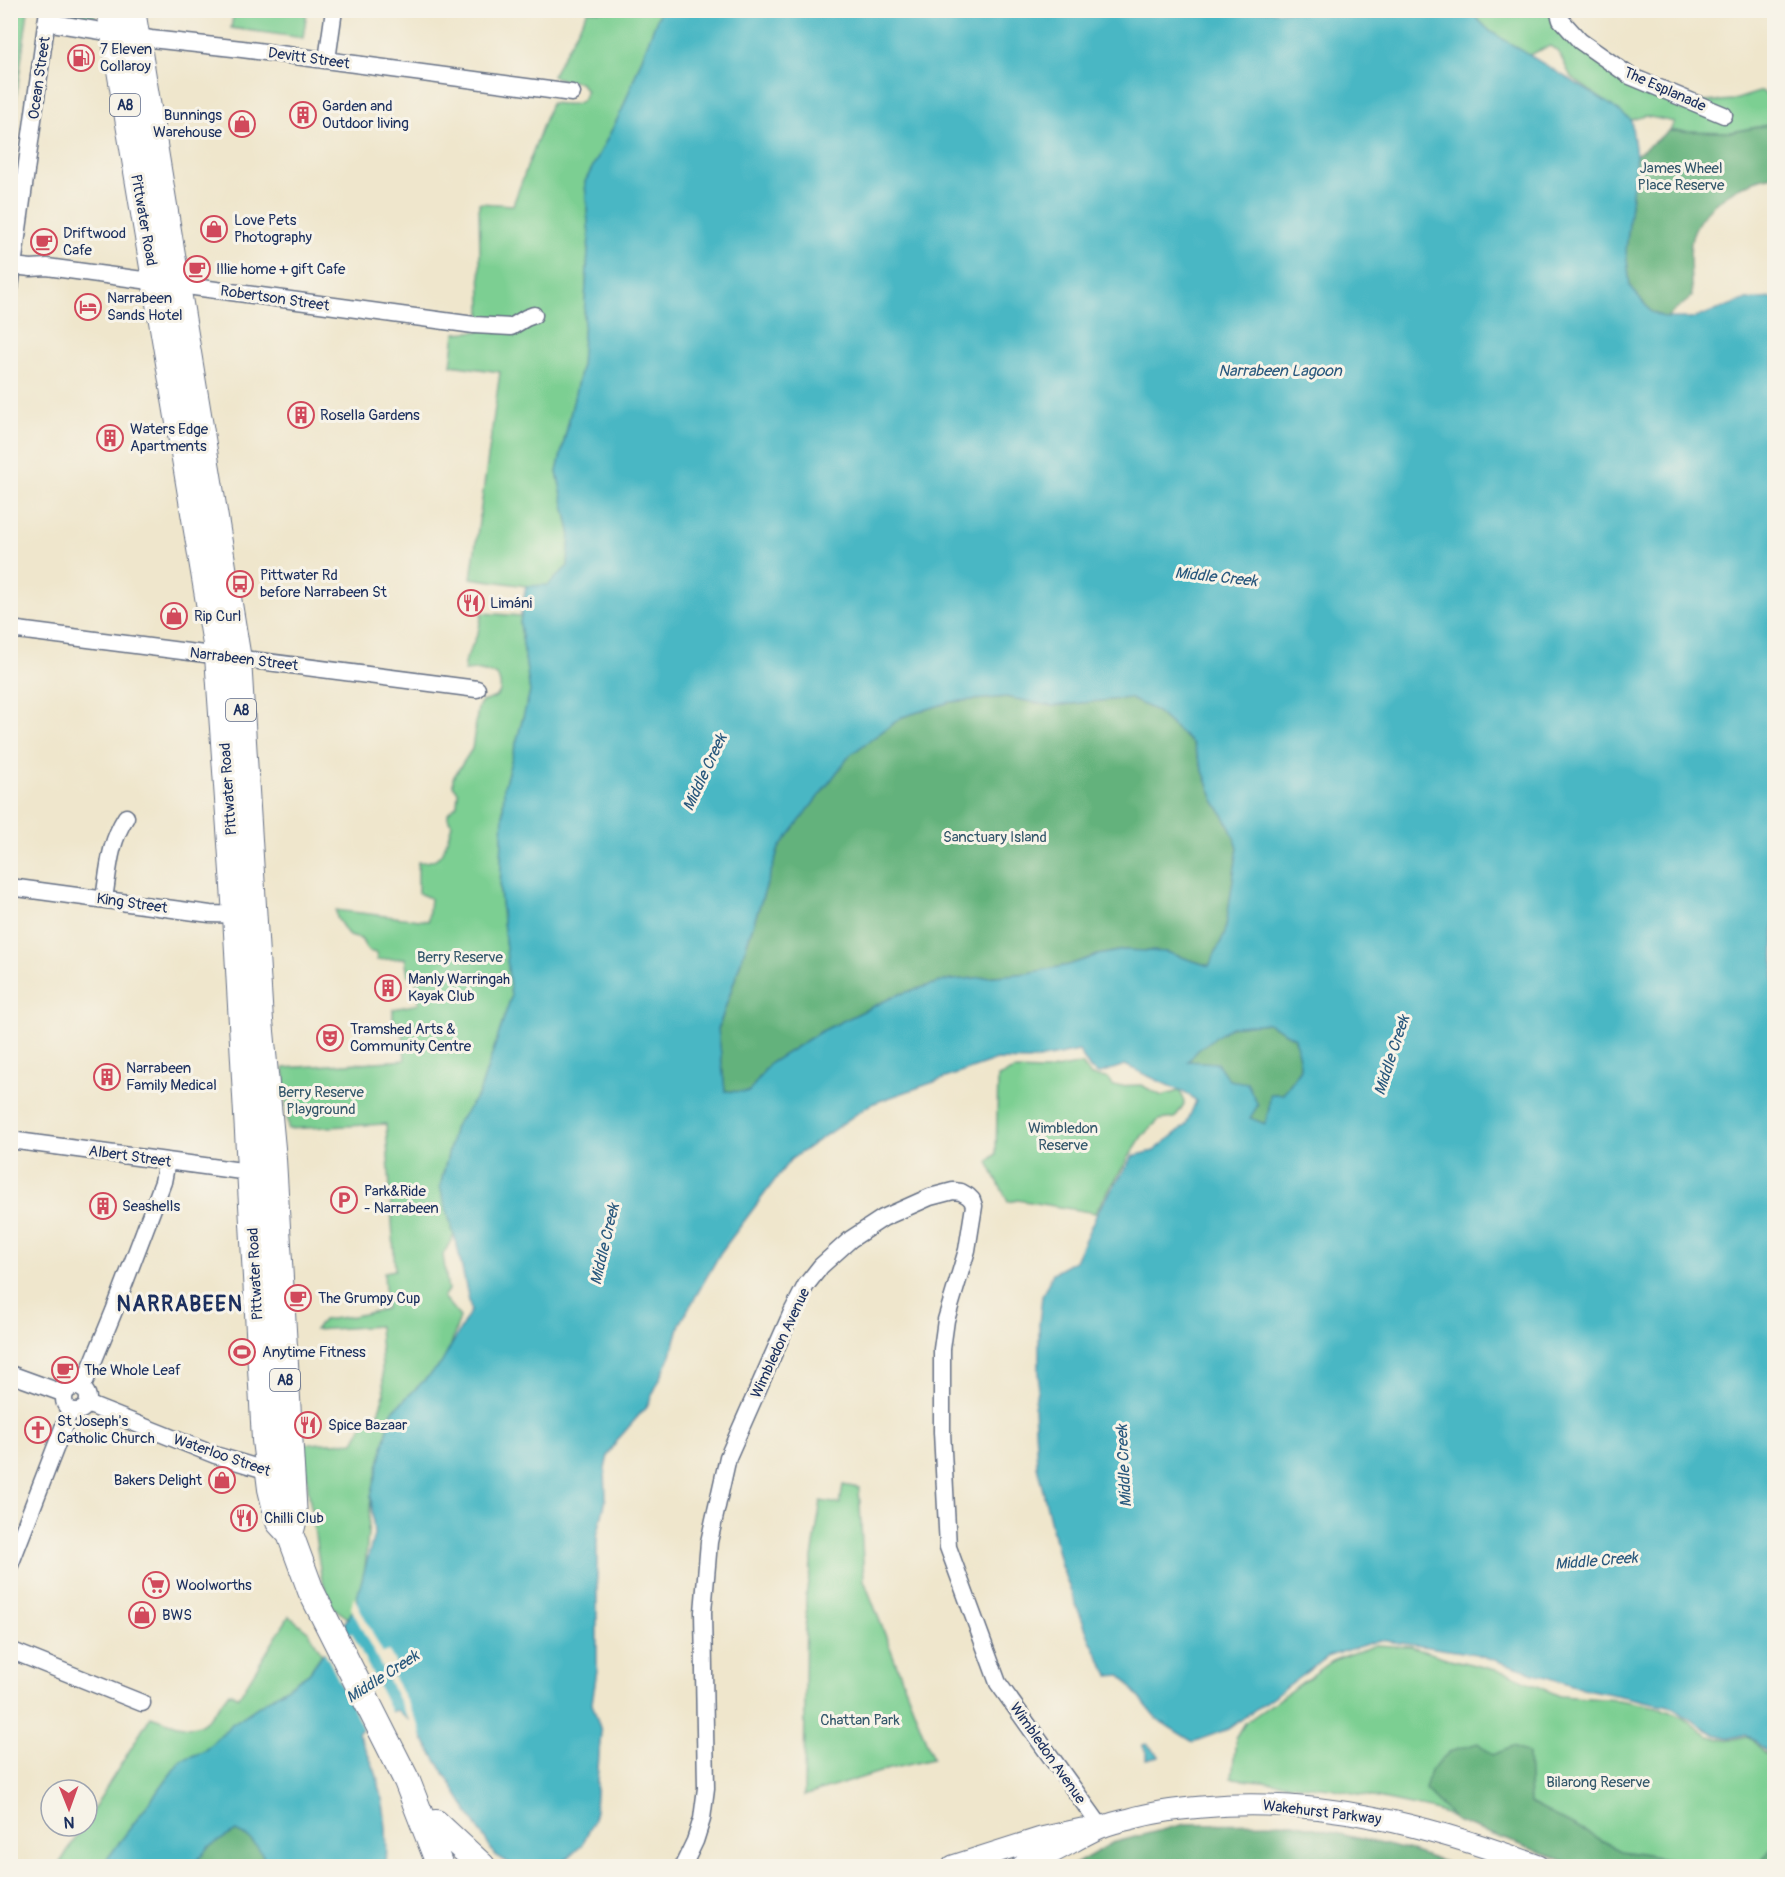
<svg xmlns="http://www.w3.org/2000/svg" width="1785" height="1877" viewBox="0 0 1785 1877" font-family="Pangolin,sans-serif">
	<rect width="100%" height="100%" fill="#f7f3e8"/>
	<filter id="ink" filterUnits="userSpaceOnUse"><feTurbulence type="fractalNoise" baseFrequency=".0167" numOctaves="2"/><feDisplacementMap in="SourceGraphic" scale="12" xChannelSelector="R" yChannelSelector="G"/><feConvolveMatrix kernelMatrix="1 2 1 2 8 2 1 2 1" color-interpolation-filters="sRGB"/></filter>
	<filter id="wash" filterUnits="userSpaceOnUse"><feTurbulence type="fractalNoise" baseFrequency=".008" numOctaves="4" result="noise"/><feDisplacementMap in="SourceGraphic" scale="24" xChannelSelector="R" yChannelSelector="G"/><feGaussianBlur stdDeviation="1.35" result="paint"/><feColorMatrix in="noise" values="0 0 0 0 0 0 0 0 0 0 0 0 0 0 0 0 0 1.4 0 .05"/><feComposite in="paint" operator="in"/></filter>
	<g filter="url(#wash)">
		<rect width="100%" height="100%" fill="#efe6cc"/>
		<!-- green -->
		<path fill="#7bcf92" stroke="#4b7f78" stroke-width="1.5" d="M11,10L28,11L11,134L10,11Z
			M63,11H94L95,18L62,13Z
			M234,11H307L303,38L231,28Z
			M588,11H660L622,110L585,182L589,236L581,368L557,472L570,531L568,567L548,586H526L471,578L500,372L451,365L455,333L480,331L481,307L479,203L513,205L551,103C565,104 584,109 586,91L580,82L567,81L552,76Z
			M1469,11H1546L1587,49L1645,92L1689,103L1734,100L1762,91L1774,102V124L1731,132L1670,131L1674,122L1645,116L1631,120L1571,77L1558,51L1550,46L1529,55L1491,32Z
			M482,613L521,616L520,623L530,692L504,787L500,892L511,997L479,1094L455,1126L440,1187L454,1235L443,1255L448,1290L443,1297L460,1317L450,1348L441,1364L392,1412L371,1496L365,1569L354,1610L348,1618L331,1606L321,1575L308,1488L304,1444L354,1442L367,1418L377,1416L384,1395L379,1326L315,1330L323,1320L354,1316L386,1309L384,1272L395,1270L386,1124L288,1129L284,1068L405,1060L402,1021H393V1009L419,1004L416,975H408L405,958L377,960L376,953L368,951L361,939L349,936L337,918L336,910L428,921L430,898L418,893V862C445,864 444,846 452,825L448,818V813L457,805L458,792L453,785V778L472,749L478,708L481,702C499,698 505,693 497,675L476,670L465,671L464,663L478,633Z
			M1082,1064L1091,1076L1107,1078L1113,1086L1141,1085L1162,1096L1179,1091L1183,1097L1184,1104L1175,1118L1159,1120L1142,1136L1095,1213L1018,1200L1008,1202L988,1162L996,1154L998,1077L1014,1070L1045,1071Z
			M843,1485L859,1488L864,1580L933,1759L886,1770L804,1796L806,1596L821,1501L840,1504Z
			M289,1616L309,1632L322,1654L309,1673L232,1724L203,1752L181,1760L102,1866H58L83,1826H87V1819L151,1716C199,1733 199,1733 229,1692L239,1697Z
			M1376,1645L1411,1647L1446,1658L1508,1673L1560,1696L1618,1700L1658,1707L1684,1718L1708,1736L1731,1740L1746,1736L1767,1755L1774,1758V1866H1582L1434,1810L1330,1788L1232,1778L1236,1738L1245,1723L1334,1660Z"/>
		<!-- forest -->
		<path fill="#64b27c" stroke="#40706d" stroke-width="1.5" d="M1774,124V176C1744,180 1701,205 1692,237C1688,253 1691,280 1692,297L1666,318L1651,312L1630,286L1626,251L1636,155L1669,131L1733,132Z
			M1006,697L1052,706L1129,698L1156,711L1193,744L1214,800L1228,823L1238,847L1225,933L1209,966L1166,952L1124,950L1098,955L1069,965L1028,973L944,981L897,995L820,1032L769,1064L749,1092L725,1091L718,1030L779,848L850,755L902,717L950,702Z
			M1268,1023L1295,1038L1301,1069L1283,1094H1270L1269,1109L1265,1124L1250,1118L1229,1080L1187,1062L1200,1048L1231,1026Z
			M1478,1743L1492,1755L1513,1747L1528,1753L1530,1803L1622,1851L1670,1859V1866H1578L1456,1821L1425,1789L1430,1771L1449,1752Z
			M1294,1823L1411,1851L1456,1866H1072L1112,1843L1185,1824Z
			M236,1831C250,1837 265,1850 265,1866H193L208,1847Z
			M1774,1843V1866H1760Z"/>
		<!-- water -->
		<path fill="#49b7c4" stroke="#327391" stroke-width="1.5" fill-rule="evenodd" d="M660,11H1469L1491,32L1605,101L1631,120L1636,155L1626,251L1630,286L1651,312L1666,318H1695L1744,300L1774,298V1756L1770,1754L1745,1734L1731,1738L1714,1734L1669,1706L1581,1688L1476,1654L1380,1640L1329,1656L1228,1729L1193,1742L1158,1720L1121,1675L1109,1676L1090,1640L1061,1566L1037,1466L1034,1407L1039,1379V1323L1042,1296L1053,1273L1075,1261L1097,1213L1133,1156L1154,1151L1186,1125L1196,1101L1191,1096L1125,1065L1098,1074L1090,1069L1079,1051L1028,1061L997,1060L871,1104L790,1160L721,1252L680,1324L671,1355L647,1406L619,1438L608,1455L605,1469L606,1499L597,1536V1670L592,1703L601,1731L594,1820L582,1845L567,1859L554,1866H514L494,1854L414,1724L396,1710L374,1718L358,1733C364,1747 373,1762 377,1777C385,1805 388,1838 386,1866H265C265,1850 250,1837 236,1831L208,1847L193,1866H102L181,1760L203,1752L232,1724L309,1673L348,1618L354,1609L374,1535L371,1496L392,1412L441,1364L471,1310L457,1245L440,1187L455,1126L479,1094L511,997L500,892L504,787L530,692L520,623L526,586L548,585L568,566L570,531L557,472L581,368L589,236L585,182L622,110ZM1006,697L1052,706L1129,698L1156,711L1193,744L1214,800L1228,823L1238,847L1225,933L1209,966L1166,952L1124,950L1098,955L1069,965L1028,973L944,981L897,995L820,1032L769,1064L749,1092L725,1091L718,1029L779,848L850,755L902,717L950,702ZM1268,1023L1295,1038L1301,1069L1283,1094H1270L1269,1109L1265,1124L1250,1118L1258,1105L1247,1083L1229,1080L1217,1063L1188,1061L1200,1048L1231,1027Z
			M1147,1744L1159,1756V1757L1146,1760V1752L1142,1745Z"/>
		<!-- pier -->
		<path fill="#efe6cc" d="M354,1597L383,1653L389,1651L397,1666L390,1670L419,1726L424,1746L412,1726L351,1608Z
			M352,1633L392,1714L376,1720L364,1731L323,1649L324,1646Z"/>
	</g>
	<g filter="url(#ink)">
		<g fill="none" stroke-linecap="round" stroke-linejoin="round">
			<defs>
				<path id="minor" d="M1558,10L1561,20L1580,41L1630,76L1724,115
					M46,22L151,39L242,49L572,93
					M327,60L334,10
					M14,266L31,268L47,267L474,325L511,327L526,318L534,315
					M10,288L48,10
					M10,629L477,689
					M10,887L210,914L245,915
					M104,899C109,868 109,844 126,817
					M10,1140L249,1172
					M10,1374L65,1394
					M64 1399a12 12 0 1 1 24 0a12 12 0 1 1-24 0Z
					M82,1389L114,1311L163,1182L167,1161
					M87,1404L215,1455L275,1473
					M10,1565L70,1410
					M10,1650L142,1703
					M683,1866L695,1841L702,1819L706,1788L703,1612L709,1542L728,1457L792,1312L806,1285L821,1266L851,1239L883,1218L930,1197L953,1191L961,1192L968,1196L972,1200L974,1206L967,1250L946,1320L942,1349V1432L948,1547L998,1683L1101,1827"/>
				<path id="major" d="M953,1866L1041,1838L1082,1829
					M1022,1866C1049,1857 1073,1840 1099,1828C1109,1824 1120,1821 1130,1819C1153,1812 1178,1809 1202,1807C1318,1796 1431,1826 1539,1866"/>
				<path id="highway" d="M110,10L218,656L236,915L265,1440L271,1489L279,1522L290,1534L311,1591L407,1781L440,1866
					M132,10L238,659L260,1021L273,1159L294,1518L290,1534
					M436,1823L482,1866"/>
			</defs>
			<!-- minor casing -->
			<use href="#minor" stroke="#656f84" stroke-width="19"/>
			<!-- major casing -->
			<use href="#major" stroke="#656f84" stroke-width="23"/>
			<!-- highway casing -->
			<use href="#highway" stroke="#656f84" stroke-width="28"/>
			<!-- minor -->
			<use href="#minor" stroke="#fff" stroke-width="16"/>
			<!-- major -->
			<use href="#major" stroke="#fff" stroke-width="21"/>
			<!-- highway -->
			<use href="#highway" stroke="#fff" stroke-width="26"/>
		</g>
	</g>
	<!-- icons -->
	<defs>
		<symbol id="fuel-ring" viewBox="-11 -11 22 22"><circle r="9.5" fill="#f7f3e8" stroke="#d1495b" stroke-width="1.5"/><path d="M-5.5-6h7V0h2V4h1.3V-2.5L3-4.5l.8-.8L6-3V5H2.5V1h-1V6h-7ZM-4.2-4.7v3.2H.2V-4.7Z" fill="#d1495b"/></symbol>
		<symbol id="building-ring" viewBox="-11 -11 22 22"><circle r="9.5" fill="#f7f3e8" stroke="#d1495b" stroke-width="1.5"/><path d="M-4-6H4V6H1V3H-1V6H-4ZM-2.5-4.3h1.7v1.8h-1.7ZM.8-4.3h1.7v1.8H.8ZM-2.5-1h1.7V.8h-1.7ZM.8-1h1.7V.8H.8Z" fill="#d1495b"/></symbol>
		<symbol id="shop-ring" viewBox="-11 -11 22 22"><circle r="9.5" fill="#f7f3e8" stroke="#d1495b" stroke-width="1.5"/><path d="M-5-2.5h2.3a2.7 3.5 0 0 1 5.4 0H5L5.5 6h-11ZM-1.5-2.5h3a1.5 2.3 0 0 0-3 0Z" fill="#d1495b"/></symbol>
		<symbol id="cafe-ring" viewBox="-11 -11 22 22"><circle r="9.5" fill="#f7f3e8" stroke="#d1495b" stroke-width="1.5"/><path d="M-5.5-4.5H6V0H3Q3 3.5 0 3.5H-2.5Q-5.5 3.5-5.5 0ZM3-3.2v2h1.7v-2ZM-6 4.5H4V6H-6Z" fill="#d1495b"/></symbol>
		<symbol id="hotel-ring" viewBox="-11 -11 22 22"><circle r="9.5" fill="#f7f3e8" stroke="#d1495b" stroke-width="1.5"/><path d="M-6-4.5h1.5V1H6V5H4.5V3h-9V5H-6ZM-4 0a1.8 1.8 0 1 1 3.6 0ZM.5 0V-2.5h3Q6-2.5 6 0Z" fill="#d1495b"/></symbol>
		<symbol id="bus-ring" viewBox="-11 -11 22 22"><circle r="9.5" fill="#f7f3e8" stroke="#d1495b" stroke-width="1.5"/><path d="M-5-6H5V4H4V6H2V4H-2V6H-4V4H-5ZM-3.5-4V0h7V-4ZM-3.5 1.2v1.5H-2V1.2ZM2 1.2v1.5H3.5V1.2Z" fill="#d1495b"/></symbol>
		<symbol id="restaurant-ring" viewBox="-11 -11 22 22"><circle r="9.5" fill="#f7f3e8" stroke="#d1495b" stroke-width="1.5"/><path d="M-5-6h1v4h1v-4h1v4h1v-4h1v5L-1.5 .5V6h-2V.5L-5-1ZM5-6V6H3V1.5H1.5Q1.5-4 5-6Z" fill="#d1495b"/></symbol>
		<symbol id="theatre-ring" viewBox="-11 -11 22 22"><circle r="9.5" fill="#f7f3e8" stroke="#d1495b" stroke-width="1.5"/><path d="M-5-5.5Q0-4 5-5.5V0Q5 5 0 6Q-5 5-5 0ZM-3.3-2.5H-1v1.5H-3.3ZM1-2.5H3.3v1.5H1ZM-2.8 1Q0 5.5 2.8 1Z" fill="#d1495b"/></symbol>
		<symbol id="parking-ring" viewBox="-11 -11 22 22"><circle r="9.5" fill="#f7f3e8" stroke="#d1495b" stroke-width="1.5"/><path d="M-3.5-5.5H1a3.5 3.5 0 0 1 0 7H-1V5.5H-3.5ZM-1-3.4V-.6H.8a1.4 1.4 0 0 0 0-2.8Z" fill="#d1495b"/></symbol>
		<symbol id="stadium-ring" viewBox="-11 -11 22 22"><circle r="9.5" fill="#f7f3e8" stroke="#d1495b" stroke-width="1.5"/><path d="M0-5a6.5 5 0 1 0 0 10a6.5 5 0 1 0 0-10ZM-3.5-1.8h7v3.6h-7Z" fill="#d1495b"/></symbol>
		<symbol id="church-ring" viewBox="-11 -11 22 22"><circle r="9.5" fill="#f7f3e8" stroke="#d1495b" stroke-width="1.5"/><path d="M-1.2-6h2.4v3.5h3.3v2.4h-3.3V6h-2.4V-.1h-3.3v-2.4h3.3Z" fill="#d1495b"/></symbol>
		<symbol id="supermarket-ring" viewBox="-11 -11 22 22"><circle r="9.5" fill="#f7f3e8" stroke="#d1495b" stroke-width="1.5"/><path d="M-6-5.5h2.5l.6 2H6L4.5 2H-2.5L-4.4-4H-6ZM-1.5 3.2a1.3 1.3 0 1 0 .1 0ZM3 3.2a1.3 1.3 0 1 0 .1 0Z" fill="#d1495b"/></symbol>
	</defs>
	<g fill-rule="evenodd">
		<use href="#fuel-ring" x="66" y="43" width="30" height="30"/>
		<use href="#building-ring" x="288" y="100" width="30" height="30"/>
		<use href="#shop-ring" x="227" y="109" width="30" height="30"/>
		<use href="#shop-ring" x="199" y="214" width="30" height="30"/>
		<use href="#cafe-ring" x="29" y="227" width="30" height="30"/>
		<use href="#cafe-ring" x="182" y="254" width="30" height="30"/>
		<use href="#hotel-ring" x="73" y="292" width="30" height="30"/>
		<use href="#building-ring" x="286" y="400" width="30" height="30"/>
		<use href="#building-ring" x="95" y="423" width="30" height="30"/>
		<use href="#bus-ring" x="225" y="569" width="30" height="30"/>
		<use href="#restaurant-ring" x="456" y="588" width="30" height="30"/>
		<use href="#shop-ring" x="159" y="601" width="30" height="30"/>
		<use href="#building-ring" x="373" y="973" width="30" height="30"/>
		<use href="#theatre-ring" x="315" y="1023" width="30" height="30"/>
		<use href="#building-ring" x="92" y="1062" width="30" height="30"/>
		<use href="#parking-ring" x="329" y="1185" width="30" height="30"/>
		<use href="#building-ring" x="88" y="1191" width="30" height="30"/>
		<use href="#cafe-ring" x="283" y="1283" width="30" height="30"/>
		<use href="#stadium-ring" x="227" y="1337" width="30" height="30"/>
		<use href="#cafe-ring" x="50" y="1355" width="30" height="30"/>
		<use href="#restaurant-ring" x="293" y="1410" width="30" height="30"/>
		<use href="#church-ring" x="23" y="1415" width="30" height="30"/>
		<use href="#shop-ring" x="207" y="1465" width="30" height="30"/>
		<use href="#restaurant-ring" x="229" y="1503" width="30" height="30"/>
		<use href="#supermarket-ring" x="141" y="1570" width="30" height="30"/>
		<use href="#shop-ring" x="127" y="1600" width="30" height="30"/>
	</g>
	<g text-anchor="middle" stroke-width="6" stroke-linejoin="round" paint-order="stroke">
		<!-- shield labels -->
		<g fill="#f7f3e8" stroke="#5d6a87" stroke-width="1.5">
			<rect x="110" y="94" width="30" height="22" rx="4.5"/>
			<rect x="226" y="699" width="30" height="22" rx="4.5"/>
			<rect x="270" y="1369" width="30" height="22" rx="4.5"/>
		</g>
		<g font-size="14" font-weight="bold" fill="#1b2f5e">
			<text x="125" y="110">A8</text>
			<text x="241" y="715">A8</text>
			<text x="285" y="1385">A8</text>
		</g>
		<!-- poi labels -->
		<g font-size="15" fill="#1b2f5e" stroke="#f7f3e8" text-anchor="start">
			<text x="100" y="54">7 Eleven<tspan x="100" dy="17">Collaroy</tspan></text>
			<text x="322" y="111">Garden and<tspan x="322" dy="17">Outdoor living</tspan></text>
			<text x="222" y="120" text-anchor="end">Bunnings<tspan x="222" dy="17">Warehouse</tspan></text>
			<text x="234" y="225">Love Pets<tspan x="234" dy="17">Photography</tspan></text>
			<text x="63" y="238">Driftwood<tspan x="63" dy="17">Cafe</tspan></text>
			<text x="216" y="274">Illie home + gift Cafe</text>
			<text x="107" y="303">Narrabeen<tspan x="107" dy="17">Sands Hotel</tspan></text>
			<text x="320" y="420">Rosella Gardens</text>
			<text x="130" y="434">Waters Edge<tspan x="130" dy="17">Apartments</tspan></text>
			<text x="260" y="580">Pittwater Rd<tspan x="260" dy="17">before Narrabeen St</tspan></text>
			<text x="490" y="608">Limáni</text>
			<text x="194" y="621">Rip Curl</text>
			<text x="408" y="984">Manly Warringah<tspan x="408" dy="17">Kayak Club</tspan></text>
			<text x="350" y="1034">Tramshed Arts &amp;<tspan x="350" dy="17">Community Centre</tspan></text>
			<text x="126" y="1073">Narrabeen<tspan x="126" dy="17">Family Medical</tspan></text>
			<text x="364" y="1196">Park&amp;Ride<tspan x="364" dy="17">- Narrabeen</tspan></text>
			<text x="122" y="1211">Seashells</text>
			<text x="318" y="1303">The Grumpy Cup</text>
			<text x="262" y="1357">Anytime Fitness</text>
			<text x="84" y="1375">The Whole Leaf</text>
			<text x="57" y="1426">St Joseph's<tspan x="57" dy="17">Catholic Church</tspan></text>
			<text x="328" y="1430">Spice Bazaar</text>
			<text x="202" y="1485" text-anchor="end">Bakers Delight</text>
			<text x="264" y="1523">Chilli Club</text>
			<text x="176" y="1590">Woolworths</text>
			<text x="162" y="1620">BWS</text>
		</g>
		<!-- street labels -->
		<g font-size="15" fill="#1b2f5e" stroke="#f7f3e8">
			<text transform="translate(309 58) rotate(8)" y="5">Devitt Street</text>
			<text transform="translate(39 78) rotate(-82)" y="5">Ocean Street</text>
			<text transform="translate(1665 89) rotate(24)" y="5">The Esplanade</text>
			<text transform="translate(144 220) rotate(80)" y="5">Pittwater Road</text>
			<text transform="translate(275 298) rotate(8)" y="5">Robertson Street</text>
			<text transform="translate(244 659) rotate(7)" y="5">Narrabeen Street</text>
			<text transform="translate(228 789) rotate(-94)" y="5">Pittwater Road</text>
			<text transform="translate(132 903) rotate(8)" y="5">King Street</text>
			<text transform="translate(130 1156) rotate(8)" y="5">Albert Street</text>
			<text transform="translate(255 1274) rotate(-93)" y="5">Pittwater Road</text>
			<text transform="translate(780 1343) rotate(-65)" y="5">Wimbledon Avenue</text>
			<text transform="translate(222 1455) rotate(19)" y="5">Waterloo Street</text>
			<text transform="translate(1048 1753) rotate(55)" y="5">Wimbledon Avenue</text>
			<text transform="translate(1322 1812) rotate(7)" y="5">Wakehurst Parkway</text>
		</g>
		<!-- park labels -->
		<g font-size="15" fill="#33576b" stroke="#f7f3e8">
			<text x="1681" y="173">James Wheel<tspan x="1681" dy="17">Place Reserve</tspan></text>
			<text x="995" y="842">Sanctuary Island</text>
			<text x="460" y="962">Berry Reserve</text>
			<text x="321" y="1097">Berry Reserve<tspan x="321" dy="17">Playground</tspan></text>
			<text x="1063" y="1133">Wimbledon<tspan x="1063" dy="17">Reserve</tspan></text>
			<text x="860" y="1725">Chattan Park</text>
			<text x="1598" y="1787">Bilarong Reserve</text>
		</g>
		<!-- water labels -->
		<g font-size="16" font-style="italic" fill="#29587d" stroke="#f7f3e8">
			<text x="1280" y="376">Narrabeen Lagoon</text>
			<text transform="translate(1216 576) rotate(6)" y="6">Middle Creek</text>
			<text transform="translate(704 772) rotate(-65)" y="6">Middle Creek</text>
			<text transform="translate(1391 1055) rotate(-72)" y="6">Middle Creek</text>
			<text transform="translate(604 1244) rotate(-77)" y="6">Middle Creek</text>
			<text transform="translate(1123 1466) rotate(-93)" y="6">Middle Creek</text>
			<text transform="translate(1596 1560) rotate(-5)" y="6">Middle Creek</text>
			<text transform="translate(382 1676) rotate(-33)" y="6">Middle Creek</text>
		</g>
		<!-- district labels -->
		<g font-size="21" font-weight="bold" letter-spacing="1.5" fill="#1b2f5e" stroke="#f7f3e8">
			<text x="180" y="1311">NARRABEEN</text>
		</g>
	</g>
	<!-- margin -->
	<rect width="1785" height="1877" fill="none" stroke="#f7f3e8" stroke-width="36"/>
	<!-- north arrow -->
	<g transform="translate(69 1808) rotate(179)"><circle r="28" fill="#f7f3e8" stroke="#9fa5b1" stroke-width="1.5"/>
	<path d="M0-4.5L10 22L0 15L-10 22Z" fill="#d1495b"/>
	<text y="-9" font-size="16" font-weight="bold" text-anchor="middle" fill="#1b2f5e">N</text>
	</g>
</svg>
